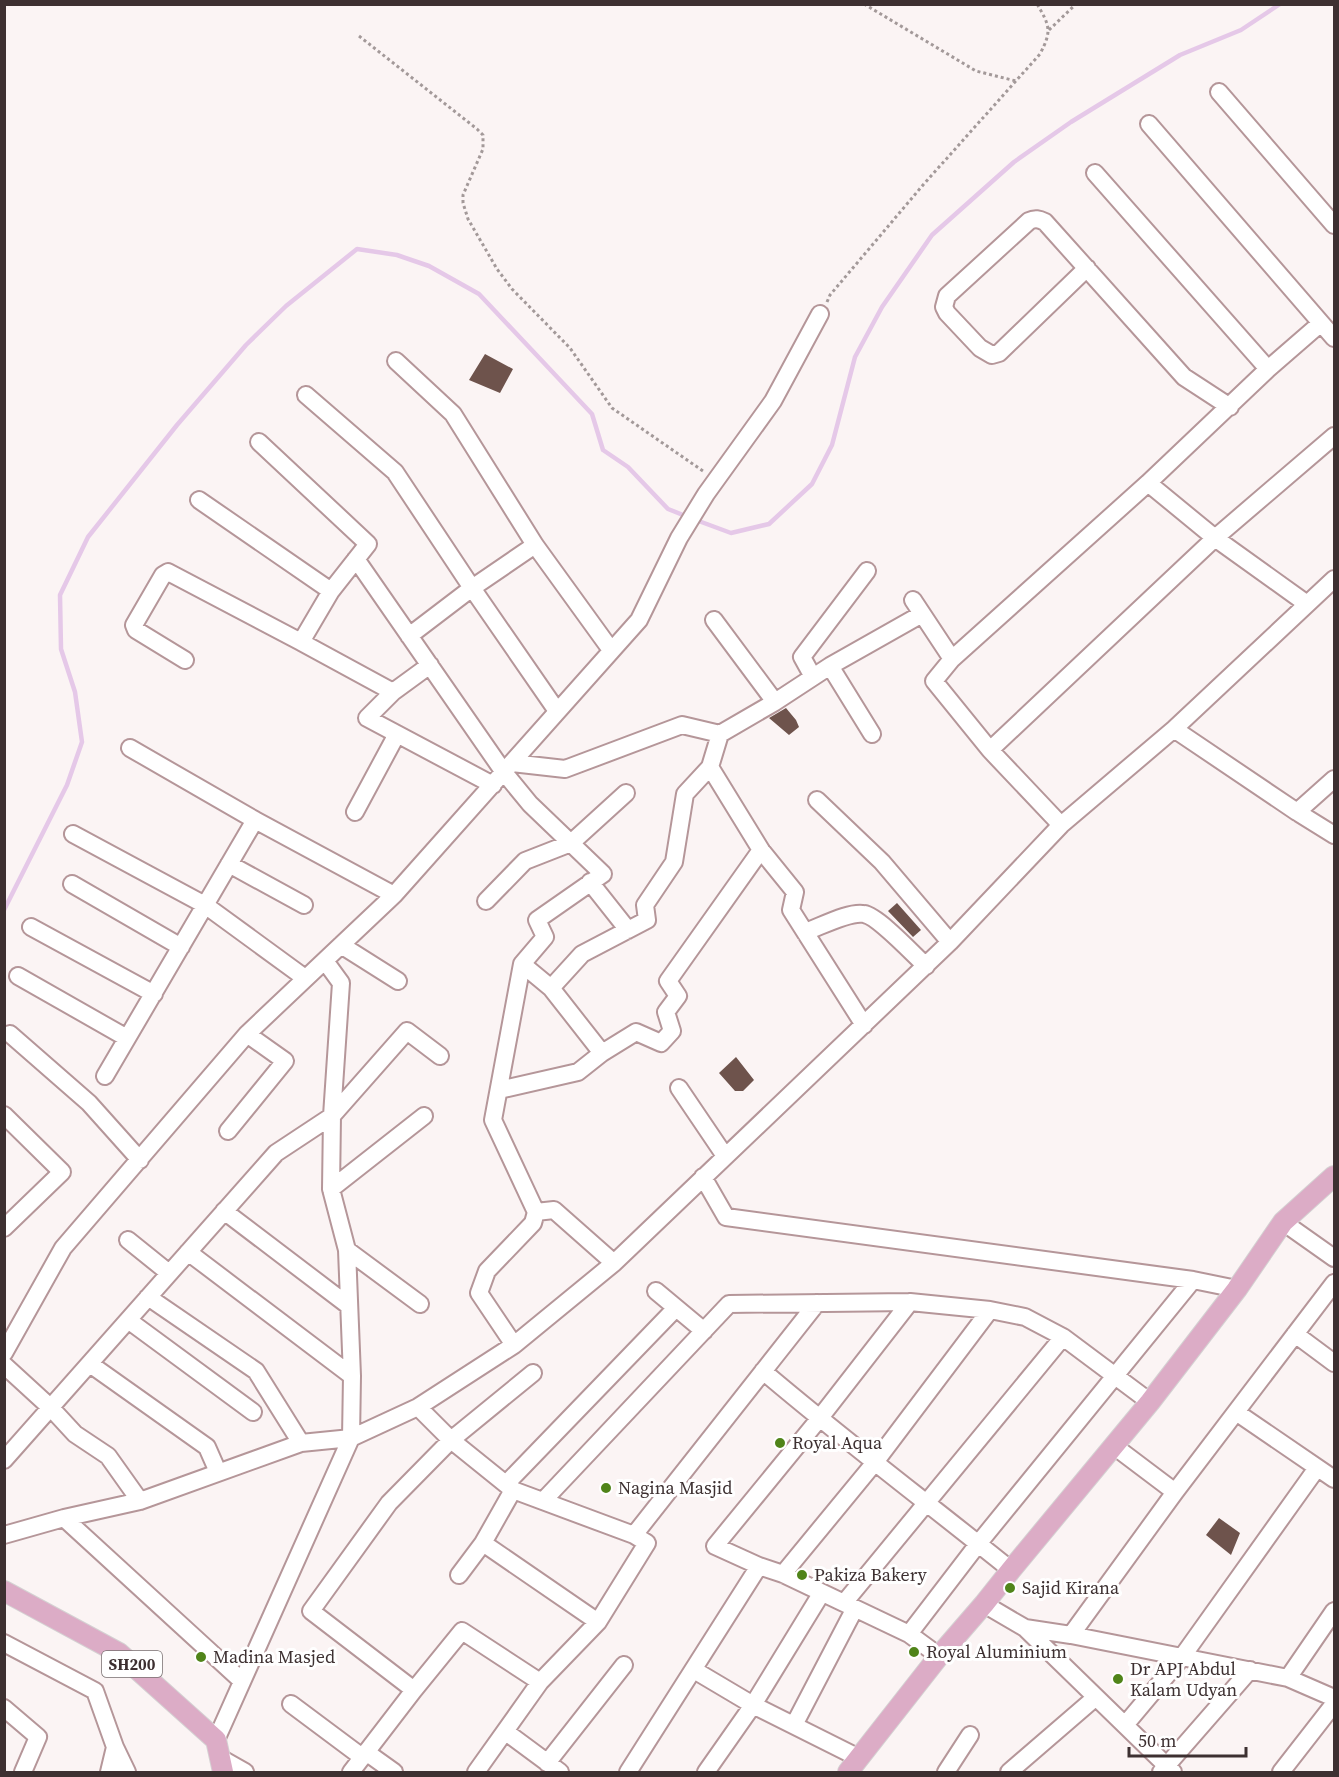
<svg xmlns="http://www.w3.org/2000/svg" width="1339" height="1777" viewBox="0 0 1339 1777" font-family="'Source Serif 4',serif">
	<rect width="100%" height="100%" fill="#fbf4f4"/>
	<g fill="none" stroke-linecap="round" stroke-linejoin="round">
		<!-- stream -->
		<path stroke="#e5c8e8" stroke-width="4.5" d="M696,520L731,533L769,524L812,484L832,445L855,357L882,307L932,235L1014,162L1071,122L1180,55L1241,30L1280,4
			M4,910L67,785L82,742L75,692L61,649L60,595L88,537L177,425L246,345L286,306L357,249L397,255L429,266L479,294L592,414L603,450L628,467L668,509L688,517"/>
	</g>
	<!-- building -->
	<path fill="#6e534c" d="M485,354L513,369L500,393L469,380Z
		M786,708L796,720L799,727L789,735L769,718Z
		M897,903L921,930L913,937L888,911Z
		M736,1057L754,1080L743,1091H735L719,1073Z
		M1219,1518L1240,1533L1231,1555L1206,1535Z"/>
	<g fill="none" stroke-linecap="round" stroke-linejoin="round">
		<defs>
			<path id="minor" d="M1219,92L1334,225
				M1149,124L1334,338
				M1095,173L1268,369
				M1087,268L999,353L992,355L980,348L947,313L944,307L947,296L1029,221C1035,218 1039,219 1045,222L1184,377L1230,407
				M396,361L453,414L535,545L611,650
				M306,395L395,472L472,588L557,711
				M259,442L368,544L331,591L301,642L393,692
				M1148,483L1215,538L1307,604
				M199,500L331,591
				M356,559L503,771L530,804L603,874L537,920L545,937L522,964L493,1120L536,1212L533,1223L487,1271L479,1293L514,1345
				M913,600L952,659
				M714,620L775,702
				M409,636L472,588L535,545
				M185,660L136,630L134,625L163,575L168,572L301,642
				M430,665L393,692L367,718L493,785
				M830,666L872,734
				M813,677L802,657L867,571
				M1174,729L1297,812L1334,835
				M720,734L710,767L761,850L795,892L791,910L864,1025
				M130,748L255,820L394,895
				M990,750L1215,538L1334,436
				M512,763L565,769L682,725L720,734L775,702L830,666L922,614
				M817,800L882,862L950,942
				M355,812L397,734
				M1297,812L1334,779
				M1061,825L990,750L934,681L952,659L1148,483L1268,369L1321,323
				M73,834L205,905L305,978
				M229,864L304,905
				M590,882L628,930
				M72,884L181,947
				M486,901L525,861L571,843L626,793
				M31,927L154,994
				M805,932C820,927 849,911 864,914C878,916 914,955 926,966
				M341,945L398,981
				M522,964L551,988L602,1053
				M18,976L127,1038
				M551,988L582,954L647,920L645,905L674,862L685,794L710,767
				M10,1034L89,1103L140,1160
				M105,1076L255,820
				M679,1088L725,1156
				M499,1090L578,1072L602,1053L636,1032L661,1043L672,1031L666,1012L678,996L668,981L761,850
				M4,1115L62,1172L4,1228
				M228,1131L285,1061L247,1034
				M703,1177L726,1217L1193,1280L1237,1289
				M331,1189L424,1116
				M224,1211L349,1306
				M536,1212L554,1210L614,1263
				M1283,1222L1334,1258
				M128,1240L169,1273
				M347,1250L420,1304
				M188,1252L352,1376
				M656,1291L704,1331
				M148,1297L256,1371L301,1443
				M910,1302L819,1419L715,1546L759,1566L783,1574L909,1634L939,1656
				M128,1320L253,1412
				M1295,1334L1334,1363
				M4,1353L63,1248L247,1034L394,895L639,620L679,538L706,494L773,401L820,314
				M90,1364L207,1447L218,1472
				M4,1365L51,1408L75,1434L108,1456L140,1501
				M763,1371C844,1440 928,1503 1011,1570
				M418,1407L451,1440L513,1490L634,1535
				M1236,1412L1334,1479
				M1114,1446L1175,1492
				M4,1460L276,1153L332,1116L407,1031L440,1056
				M506,1484L676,1308
				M543,1501L729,1304L910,1302L990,1310L1025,1317L1063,1337L1150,1402
				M64,1518L242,1681
				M4,1535L64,1518L140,1501L301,1443L351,1438L418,1407L514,1345L614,1263L950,942L1061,825L1174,729L1334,579
				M483,1543L598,1622
				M783,1574L876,1461L990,1310
				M459,1575L483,1543L513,1490
				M844,1603L1063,1337
				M984,1604L1025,1628L1173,1772
				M1025,1628L1071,1635L1288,1678L1334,1698
				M909,1634L978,1544L1193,1280
				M1071,1635L1175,1492L1334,1283
				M4,1643L95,1691L115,1747L127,1772
				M694,1670L753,1705L859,1758
				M1288,1678L1334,1611
				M414,1690L311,1611L389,1503L451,1440L533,1373
				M291,1704L362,1757
				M4,1708L38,1737L23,1772
				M794,1725L854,1610
				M1125,1725L1182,1657L1317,1468
				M506,1732L560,1772
				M216,1740L351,1438L352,1376L347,1250L331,1189L332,1116L341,983L325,961
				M366,1752L394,1772
				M222,1759L245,1772
				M547,1763L624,1665
				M109,1772L115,1747
				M351,1772L414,1690L462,1631L540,1682
				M476,1772L540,1682L598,1622L647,1543L634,1535L817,1303
				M628,1772L759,1566
				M706,1772L753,1705L821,1594
				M946,1772L970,1735
				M1009,1772L1096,1697
				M1161,1772L1250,1670
				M1281,1772L1334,1704"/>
			<path id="major" d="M4,1591L119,1653L216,1740L223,1772
				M848,1772L939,1656L984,1604L1011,1570L1150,1402L1237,1289L1283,1222L1334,1176"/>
		</defs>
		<!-- minor casing -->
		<use href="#minor" stroke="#b59699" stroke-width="20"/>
		<!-- major casing -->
		<use href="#major" stroke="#d4d1d2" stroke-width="22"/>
		<!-- path -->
		<path stroke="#a39999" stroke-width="3" stroke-dasharray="3 3" stroke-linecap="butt" d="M864,4L976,71L1016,81
			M1049,30L1076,4
			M359,36L477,129L483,135V149L463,195V203L468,219L497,269L512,289L570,348L612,408L703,471
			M827,302L830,295L923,185L1040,54C1052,31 1050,26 1037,4"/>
		<!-- minor -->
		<use href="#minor" stroke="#fff" stroke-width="16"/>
		<!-- major -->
		<use href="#major" stroke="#dcacc6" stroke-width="20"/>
	</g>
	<!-- markers -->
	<g fill="#508419" stroke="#fff" stroke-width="2">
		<circle cx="780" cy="1443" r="6"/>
		<circle cx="606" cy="1488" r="6"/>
		<circle cx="802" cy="1575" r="6"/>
		<circle cx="1010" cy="1588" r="6"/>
		<circle cx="914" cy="1652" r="6"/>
		<circle cx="201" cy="1657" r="6"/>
		<circle cx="1118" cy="1679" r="6"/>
	</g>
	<g text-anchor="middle" stroke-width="6" stroke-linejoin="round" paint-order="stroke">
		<!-- shield labels -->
		<rect fill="#fff" stroke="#776e6f" stroke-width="1.5" x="102" y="1651" width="60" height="26" rx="4.5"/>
		<g font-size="16" font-weight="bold" fill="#3d3031">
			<text x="132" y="1670">SH200</text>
		</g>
		<!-- poi labels -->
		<g font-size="18" fill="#3d3031" stroke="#fff" text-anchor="start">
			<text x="792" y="1449">Royal Aqua</text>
			<text x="618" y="1494">Nagina Masjid</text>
			<text x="814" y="1581">Pakiza Bakery</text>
			<text x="1022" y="1594">Sajid Kirana</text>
			<text x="926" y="1658">Royal Aluminium</text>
			<text x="213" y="1663">Madina Masjed</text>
			<text x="1130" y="1675">Dr APJ Abdul<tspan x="1130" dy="21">Kalam Udyan</tspan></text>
		</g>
	</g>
	<!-- border -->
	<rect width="1339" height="1777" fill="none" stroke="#3d3031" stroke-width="12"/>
	<!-- scale -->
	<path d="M1129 1747v9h117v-9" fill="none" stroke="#3d3031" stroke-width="3"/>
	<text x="1138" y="1747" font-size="18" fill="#3d3031" stroke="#ffffff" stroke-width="4.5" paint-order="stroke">50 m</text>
</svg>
